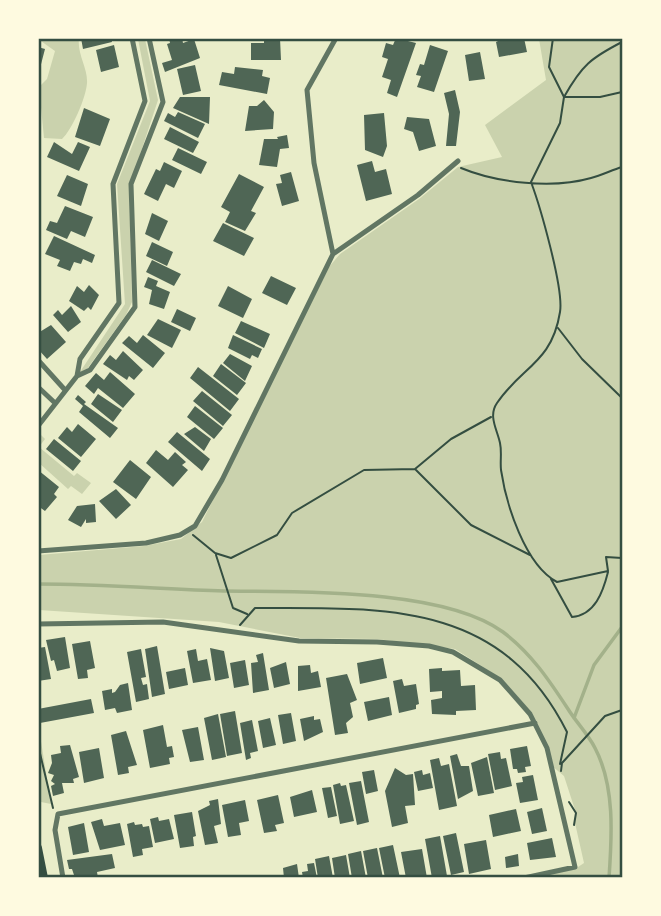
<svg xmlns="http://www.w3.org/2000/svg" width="661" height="916" viewBox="0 0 661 916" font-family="Raleway,sans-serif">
	<rect width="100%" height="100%" fill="#e9edc9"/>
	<!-- green -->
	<path fill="#cad2ad" d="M38,39H79C77,54 88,68 87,83C86,98 72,130 62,139L44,138L39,87L47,79L55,51Z
		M138,39H145L158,100L129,188L132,302L126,315L87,369L80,372L125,304L117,184L150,101Z
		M539,39H622V877H537L575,869L584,863L575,823L576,813L564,776L552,766L532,713L502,679L455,649L377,639L300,638L219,622L39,610V555L144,546L181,539L202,522L329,267L340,254L419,199L458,167L502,157L485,125L546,80Z
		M41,435L45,439L39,447L74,476L77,473L91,483L82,494L71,486L68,489L39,463V438Z
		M38,732L40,735L51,804L41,802L39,794Z"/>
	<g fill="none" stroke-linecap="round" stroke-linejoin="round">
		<!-- stream -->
		<path stroke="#a3b18a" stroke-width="3.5" d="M38,584C101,584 162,589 224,591C298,592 443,588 503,632C531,653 549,680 568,709C576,722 588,734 595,748C615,786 612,835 609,878
			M574,718L594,665L622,627"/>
	</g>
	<!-- building -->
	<path fill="#4f6655" d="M81,38H111L112,42L83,49Z
		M169,38H182L183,43L194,39L200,58L165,72L162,63L172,60L167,44L170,43Z
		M264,38H280L281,60H251V43H264Z
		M396,38L416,43L397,97L387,93L391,80L382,77L388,59L382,57L386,43L393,45Z
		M504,38H524L527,52L499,57L496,42Z
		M114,45L119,67L101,72L96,50Z
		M430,45L448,51L434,92L417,87L421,76L416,75L420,64L424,65Z
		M38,47L45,49L39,72H38Z
		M480,52L485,79L469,81L465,55Z
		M195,65L201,91L183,95L177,69Z
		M235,67L263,70L262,76L270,78L267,94L219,85L222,72L234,74Z
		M455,90L460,112L456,146H446L449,114L444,93Z
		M180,97H210L209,124L173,108Z
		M264,100L274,112L273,129L245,131L249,106H257Z
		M84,108L110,119L100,146L75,137Z
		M178,112L205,124L198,138L164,121L168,113L175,117Z
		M384,113L387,146L383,157L365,150L364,115Z
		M407,117L429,119L436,146L419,151L413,132L404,129Z
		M170,127L199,142L193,153L164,139Z
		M287,135L289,148L280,149L277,167L259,165L264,139H278L277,137Z
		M54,142L72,154L78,142L90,147L79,171L47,157Z
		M178,148L207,162L201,174L172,160Z
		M372,161L375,172L386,169L392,194L366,201L357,165Z
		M164,162L182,171L174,188L166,184L158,201L144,194L156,169L160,171Z
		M291,172L299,201L282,206L276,184L282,183L280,175Z
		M239,174L264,187L251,211L256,213L245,231L225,222L230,212L221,207Z
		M67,175L88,184L81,206L57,196Z
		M65,206L93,217L85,237L71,231L67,239L46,230L50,221L57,223Z
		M152,213L168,221L159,241L145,234Z
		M223,223L254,238L244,256L213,241Z
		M54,236L95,255L92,263L83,259L81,264L74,262L70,271L57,266L60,260L45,254Z
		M152,242L173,252L167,266L146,256Z
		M152,260L181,274L174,286L146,272Z
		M271,276L296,288L287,305L262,293Z
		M148,277L158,281L156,286L170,292L164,309L149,304L152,290L144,287Z
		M89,285L99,295L91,310L88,307L84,311L69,301L77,286L84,292Z
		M228,286L252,299L243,318L218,306Z
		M71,306L81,322L68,332L53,315L58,310L62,315Z
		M177,309L196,318L190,331L171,322Z
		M158,319L181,330L172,348L147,335Z
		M241,321L270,334L264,348L235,333Z
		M51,325L66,342L47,359L38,349V333Z
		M143,335L165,353L153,368L122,343L129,336L137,343Z
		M233,335L262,349L258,358L252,355L250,359L228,348Z
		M123,351L143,370L134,380L129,376L127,380L103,364L110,355L116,360Z
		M230,354L252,366L245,381L223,363Z
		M221,364L246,383L237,395L213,376Z
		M198,367L239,399L230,411L190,378Z
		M110,372L135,394L123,408L98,388L94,394L85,386L96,373L104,380Z
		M202,391L232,415L223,426L193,401Z
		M98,394L122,410L113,422L91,404Z
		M78,395L86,402L84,404L118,428L110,438L79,412L83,406L75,399Z
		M195,406L223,428L214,439L187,417Z
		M78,424L96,439L81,457L58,438L67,427L72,432Z
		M195,427L211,439L204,451L184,434Z
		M177,432L210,459L202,471L168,442Z
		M54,439L81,461L73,471L46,449Z
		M156,450L168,460L175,452L186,462L182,465L188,470L173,487L146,463Z
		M130,460L151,477L136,499L113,482Z
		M38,470L59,487L54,494L57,497L45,511L38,506Z
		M116,489L131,505L116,519L99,501Z
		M95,504L96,522L86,523V519L81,527L68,520L77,506Z
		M65,637L70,668L57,671L54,660L51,661L46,640Z
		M90,641L95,668L87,670L88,678L78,679L72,644Z
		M157,646L165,694L152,697L145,649Z
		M45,647L51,679L38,681V648Z
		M210,648L224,651L229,678L215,681Z
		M141,649L146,677L141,678L143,685L147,684L149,699L136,702L127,652Z
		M196,649L198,661L207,659L211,680L193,683L187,651Z
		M263,653L269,690L253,693L251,663L258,662L256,655Z
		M383,658L387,678L360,684L357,663Z
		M245,660L249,685L234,688L230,663Z
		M286,662L290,684L274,688L270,668Z
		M310,665L311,673L318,671L321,687L298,691V666Z
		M185,668L188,685L169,689L166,672Z
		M442,668V671L460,670L461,686L475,685L476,710L456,711V715L432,714L431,700L442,698V691L430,692L429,669Z
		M347,674L357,700L350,703L353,717L346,723L348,733L335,735L326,678Z
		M402,679L404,686L416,684L419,704L416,705V709L399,713L393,681Z
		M128,683L132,710L117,713L115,708L105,710L102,691L112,689V693L115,692L120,685Z
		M389,697L392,715L368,721L364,702Z
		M91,699L94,713L40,723L38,709Z
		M235,711L242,753L227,756L220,714Z
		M291,713L296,741L283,744L278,715Z
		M218,714L226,757L212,760L204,718Z
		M314,716V720L320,719L323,732L304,741L300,719Z
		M270,718L276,745L263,748L258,721Z
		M252,720L258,751L250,753L251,758L246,760L240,723Z
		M163,725L167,747L172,746L174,757L169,758L170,764L150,768L143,730Z
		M198,727L204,760L190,762L182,730Z
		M126,731L137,765L128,767L129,773L118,775L111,735Z
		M70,745L79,777L73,779L74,783H62L64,793L53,796L51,786L55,784L51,781L54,775L48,773L52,763L51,755L61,753L60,746Z
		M527,746L531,766L525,767L526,772L518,773L517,769H513L510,749Z
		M99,748L104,778L84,783L79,752Z
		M500,752L501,759L506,758L512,786L495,790L488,754Z
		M457,754L461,766H469L473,791L458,799L450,756Z
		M487,757L494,793L478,796L471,763Z
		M439,758L441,766L449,764L457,806L439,810L430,760Z
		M395,768L406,775L413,774L415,805L405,806L408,823L392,827L385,791Z
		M374,770L378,791L366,794L362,772Z
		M422,770L423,775L430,773L433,788L418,791L414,772Z
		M533,775L538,800L520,803L516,783L523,782L522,777Z
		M361,781L369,822L357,825L349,783Z
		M340,783L341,786L346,785L354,821L340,824L333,785Z
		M331,787L337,816L328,818L322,788Z
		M312,790L317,812L294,817L290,797Z
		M278,795L284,823L275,825L277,831L264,833L257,800Z
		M218,799L221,824L214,826L218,843L205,845L198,811L210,805L209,801Z
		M245,800L249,821L239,823L241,835L228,837L222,805Z
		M542,808L547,831L532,834L527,812Z
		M516,809L521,831L493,837L489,815Z
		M192,812L196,836L193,837L194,846L180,848L174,815Z
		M158,817L159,821L169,819L174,839L155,843L150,819Z
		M102,819L104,826L120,823L125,845L100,850L91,822Z
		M134,822L135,825L142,824L143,827L149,826L153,847L142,849L143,855L133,857L127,824Z
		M84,823L89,852L73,855L68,827Z
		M456,833L464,872L451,875L443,836Z
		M440,836L447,876L432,878L425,839Z
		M552,838L556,857L530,860L527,843Z
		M486,840L491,869L469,874L464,844Z
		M393,845L400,878H385L379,848Z
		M377,848L383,878H368L363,851Z
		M422,849L427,878H406L401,852Z
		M361,851L366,878H352L348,854Z
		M112,854L115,868L97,872L98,878H75L72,869H69L67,860Z
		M518,854L519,866L506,868L505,857Z
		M346,855L350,878H335L332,858Z
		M329,856L333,878H318L315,859Z
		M314,863L317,878H303L302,872L308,871L307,864Z
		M297,864L299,878H284L283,868Z"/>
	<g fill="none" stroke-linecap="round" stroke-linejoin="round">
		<!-- path -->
		<path stroke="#344e41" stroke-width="2" d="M553,38L549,67L564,97L560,123L531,182C540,206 564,289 560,312C552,363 521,367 497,403C488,416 497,429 500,443C502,452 500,461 501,470C506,504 525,565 557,582L608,571L606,557L622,558
			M622,42C591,58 582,65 564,97H600L622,92
			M461,168C497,183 553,189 591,178C602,175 612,170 622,167
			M558,328L582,359L622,398
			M416,470L471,525L530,555
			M193,535L215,553L231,558L277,535L292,513L364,470L415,469L451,439L491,417
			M216,555L233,608L247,614
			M551,579L572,617C595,615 603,592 608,572
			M240,625L255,608C383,608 501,600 567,732L560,764
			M38,745L53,808
			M561,771L562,763L605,716L622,710
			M569,802L576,813L574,825"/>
		<!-- minor -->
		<path stroke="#617663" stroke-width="5" d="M333,254L314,163L307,90L336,38
			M38,360L65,390
			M77,376L80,359L119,303L113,184L145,101L132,38
			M38,387L55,403
			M38,426L77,376L90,370L135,307L131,184L163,102L149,38
			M38,551L146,543L180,535L195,526L222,480L333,254L418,195L458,161
			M38,624L163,622L299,641L377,642L429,646L453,652L500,680L530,714L547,748L575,867L524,878
			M63,878L55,830L58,814L535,723"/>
		<!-- secondary -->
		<path stroke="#344e41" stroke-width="8" d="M38,848L44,878"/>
	</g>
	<!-- border -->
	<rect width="661" height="916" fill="none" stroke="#fefae0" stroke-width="80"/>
	<rect x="40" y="40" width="581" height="836" fill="none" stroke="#344e41" stroke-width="2.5"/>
</svg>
